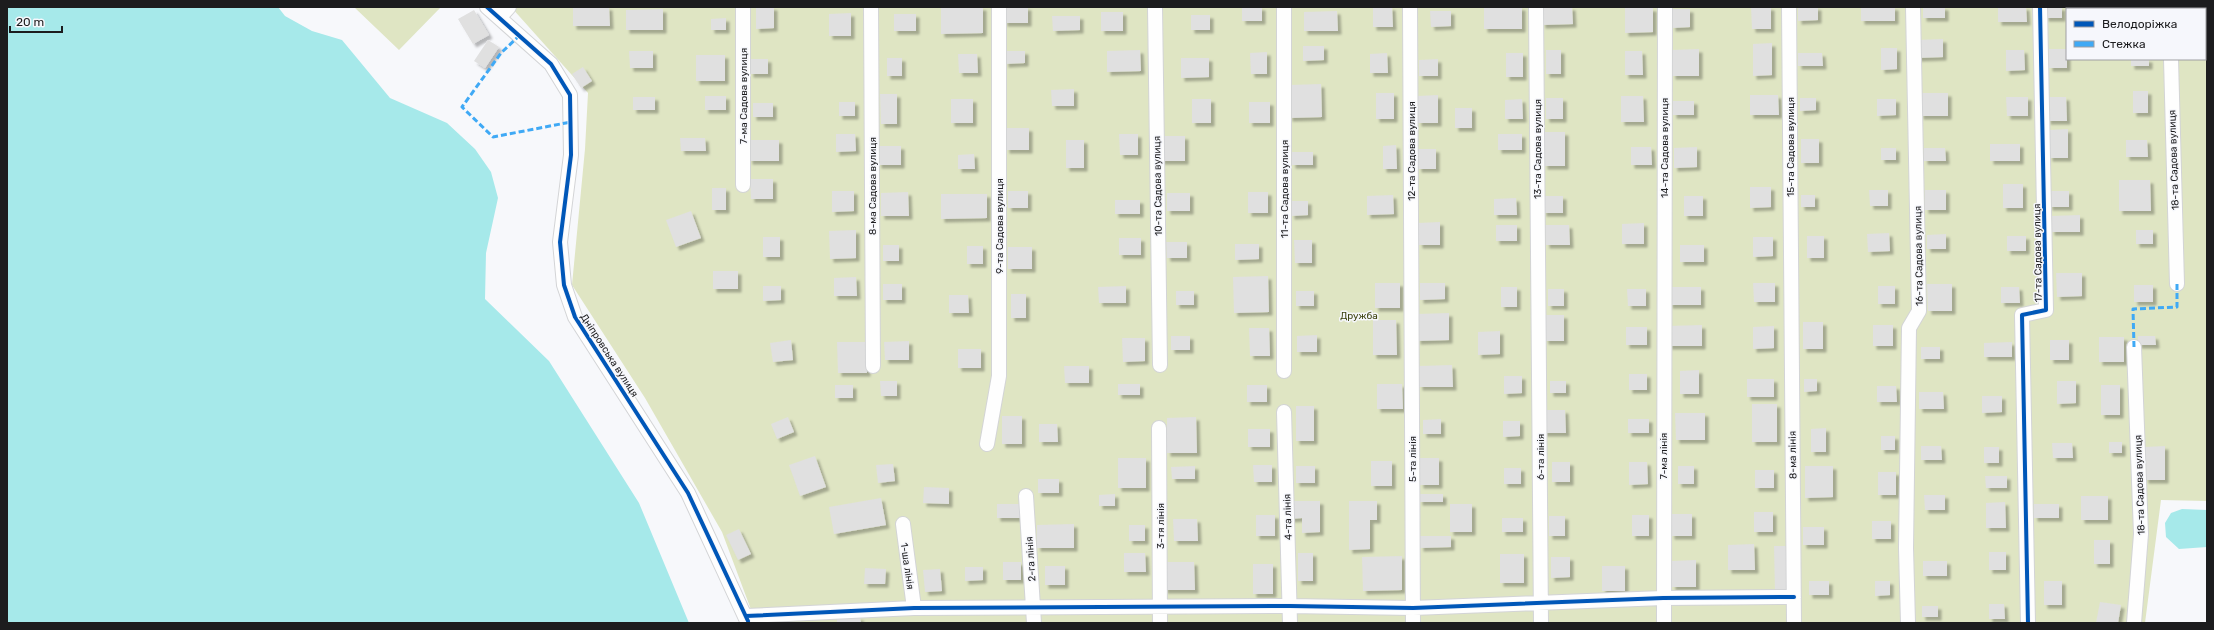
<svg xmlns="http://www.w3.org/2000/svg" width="2214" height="630" viewBox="0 0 2214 630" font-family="Rubik,sans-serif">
	<defs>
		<filter id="shadow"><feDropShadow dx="3.5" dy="3.5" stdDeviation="1" flood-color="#0004"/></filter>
	</defs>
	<rect width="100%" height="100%" fill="#f7f8fb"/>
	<!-- green -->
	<path fill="#dfe5c3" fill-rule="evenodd" d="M354,7H441L399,50Z
		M511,7H2207V501L2161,500L2145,623H756L722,532L645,398L572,285L585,149L588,93ZM2067,9H2205V59H2067Z"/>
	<!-- water -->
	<path fill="#a6e9ea" d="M7,7H278L285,16L312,31L342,40L390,98L447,123L475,149L491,172L498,198L486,253L485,299L549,361L639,503L689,623H7Z
		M2182,509L2207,510V547L2179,549L2166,537L2165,523L2171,513Z"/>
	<!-- building -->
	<path fill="#e0e0e0" filter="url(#shadow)" d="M573,7H609L610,26H573Z
		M756,7H774V28L756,29Z
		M941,7H983V33L941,34Z
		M1004,7H1028V23H1004Z
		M1242,7H1262V21H1242Z
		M1373,7H1392L1393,27H1373Z
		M1484,7H1522V29H1484Z
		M1541,7H1572L1573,24L1542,25Z
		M1751,7H1771V29H1752Z
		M1798,7H1818V20L1798,21Z
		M1861,7H1895V21H1861Z
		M1923,7H1945V18H1923Z
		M1998,7H2026L2027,22H1998Z
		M2045,7H2062V18H2045Z
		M2131,7H2150V9H2131Z
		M1625,8H1653V32L1625,33Z
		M663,9V30H626V10Z
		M1672,9H1690V27L1672,28Z
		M474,10L489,35L473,44L458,19Z
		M1337,11L1338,31H1304V12Z
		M1430,11H1451V26L1431,27Z
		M1101,12H1123V31H1101Z
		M851,13V36H829V14Z
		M894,14H916V31H894Z
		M1191,15H1210V30H1191Z
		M1052,16H1080V30L1053,31Z
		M726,18V30H711V19Z
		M1943,39V57L1917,58L1916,40Z
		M488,40L499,47L485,68L474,61Z
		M1772,43V75L1753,76V44Z
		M1303,46H1324V60L1303,61Z
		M1881,48H1897V69L1881,70Z
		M1699,49V76H1672V50Z
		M2049,49H2067V68H2049Z
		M1140,50L1141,71L1107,72V51Z
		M1546,50H1561V74H1546Z
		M2006,50H2024L2025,70L2006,71Z
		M629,51H653V68H630Z
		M1005,51H1025V63L1005,64Z
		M1625,51H1642L1643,75H1625Z
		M1267,52V74H1251L1250,53Z
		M1387,53L1388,73H1370V54Z
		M1506,53H1523V77H1506Z
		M1798,53H1822L1823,66H1798Z
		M958,54H977L978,73H959Z
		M696,55H725V81H696Z
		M887,58H902V76H887Z
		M1181,58H1209V77L1181,78Z
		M750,59H768V74H750Z
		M1438,59V76H1419V60Z
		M2131,59H2149V66H2131Z
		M583,67L592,81L581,88L572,74Z
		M1321,84L1322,117L1289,118V85Z
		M1074,89V106H1052L1051,90Z
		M2133,91H2148V113H2133Z
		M1376,93H1394V119H1376Z
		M1920,93H1948V116H1920Z
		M880,94H897V124H881Z
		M1438,95V123H1418V96Z
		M1750,95H1778L1779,115H1750Z
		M705,96H726V110H705Z
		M1621,96H1643L1644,122H1621Z
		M633,97H655V110H633Z
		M2006,97H2028V116H2007Z
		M2047,97H2066L2067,121H2047Z
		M1546,98H1563V119H1546Z
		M1800,98H1816V110L1800,111Z
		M951,99H973V123H951Z
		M1192,99H1211V123H1192Z
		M1522,99L1523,119H1505V100Z
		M1877,99H1896V115L1877,116Z
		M1673,101H1694V115H1673Z
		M839,102H855V116H839Z
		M1249,102H1270V123H1249Z
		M753,103H773V117H753Z
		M1455,108H1472V128H1455Z
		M1006,128H1029V150H1006Z
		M2068,129V158H2049V130Z
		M1544,132H1565V166H1544Z
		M836,134H855L856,151L836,152Z
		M1119,134H1138V155H1120Z
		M1498,134H1522V150H1498Z
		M1160,136H1185V161H1160Z
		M680,138H705L706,151H681Z
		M1801,139H1819V163H1801Z
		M749,140H779V161H749Z
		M1066,140H1084V168H1066Z
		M2126,140H2147L2148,157H2126Z
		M1990,144H2020V161H1990Z
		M1396,145L1397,169H1383V146Z
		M878,146H901V165H878Z
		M1631,147H1651L1652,165H1631Z
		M1697,147V167L1674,168V148Z
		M1881,148H1896V160H1881Z
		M1924,148H1945L1946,161H1924Z
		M1418,149H1436V169H1418Z
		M1292,152H1313V165H1292Z
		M974,154L975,169H958V155Z
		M750,179H773V199H751Z
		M2119,180H2150L2151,211H2119Z
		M2003,184H2023V208H2003Z
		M1750,187H1771V207L1750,208Z
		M712,188H726V210H712Z
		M1869,190H1888V206H1870Z
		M1925,190H1946V210H1925Z
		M832,191H854V211L832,212Z
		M1008,191H1028V208H1008Z
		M2049,191H2069V207H2049Z
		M908,192L909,216H881V193Z
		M1248,192H1268V213H1248Z
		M1167,193H1190V211H1167Z
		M941,194H987V218L941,219Z
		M1393,195L1394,214L1367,215V196Z
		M1801,195H1815V207H1801Z
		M1543,196H1563V213H1543Z
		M1684,196H1703V216H1684Z
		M1516,198L1517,215H1494V199Z
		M1115,200H1140V214H1115Z
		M1291,201H1308V215L1291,216Z
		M691,211L701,238L676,247L666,220Z
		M2080,215V232H2051V216Z
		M1440,222V245H1419L1418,223Z
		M1644,223V244H1622V224Z
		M1496,225H1517V241H1496Z
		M1545,225H1569L1570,245H1546Z
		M856,230V258L830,259L829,231Z
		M2136,230H2153V244H2136Z
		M1889,233L1890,251L1868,252L1867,234Z
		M1946,234V249H1927V235Z
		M1807,236H1824V258H1807Z
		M2007,236H2026V251H2007Z
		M763,237H780V257H763Z
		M1753,237H1773V256L1753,257Z
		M1119,238H1141V255H1119Z
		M1294,240H1312V263H1295Z
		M1166,242H1187V258H1167Z
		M1235,244H1259V259L1235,260Z
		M883,245H899V261H883Z
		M1680,245H1704V262H1680Z
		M967,246H983V264H967Z
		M1008,247H1032V269H1008Z
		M713,271H738V289H713Z
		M2056,273H2082V296L2057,297Z
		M1268,276L1269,312L1234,313L1233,277Z
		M856,277L857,296H834V278Z
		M1375,283H1400V308H1375Z
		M1420,283H1445V299L1420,300Z
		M1753,283H1775V302H1754Z
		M883,284H902V300H883Z
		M1927,284H1952V311H1928Z
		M2134,285H2153V302H2134Z
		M763,286H781V300L763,301Z
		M1126,286V303H1099L1098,287Z
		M1878,286H1895V304H1878Z
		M1501,287H1517V307H1501Z
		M1669,287H1701V305H1669Z
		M2001,287H2019L2020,303H2001Z
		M1548,289H1564V306H1548Z
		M1627,289H1646V306H1628Z
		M1176,291H1194V305H1176Z
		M1296,291H1314V306H1296Z
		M1011,294H1026V318H1011Z
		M949,295H968L969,313H949Z
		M1449,313V340L1417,341V314Z
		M1544,315H1564V341H1545Z
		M1373,320H1396L1397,355H1373Z
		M1803,322H1823V349H1803Z
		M1702,325V346H1668V326Z
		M1873,325H1893V346H1873Z
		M1774,326V348L1753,349V327Z
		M1626,327H1647V345H1626Z
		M1249,328H1269L1270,356H1250Z
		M1500,331V354L1478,355V332Z
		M1317,335V352H1297V336Z
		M1171,336H1190V350H1171Z
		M2138,336H2155L2156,345H2138Z
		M2099,337H2124V362H2099Z
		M1122,338H1145V361L1123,362Z
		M791,340L793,360L773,362L770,343Z
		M2050,340H2069V360H2050Z
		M909,341V360H885L884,342Z
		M837,342H866L867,373H838Z
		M2012,342V357H1984V343Z
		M1921,347H1940V359H1921Z
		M958,349H981V368H958Z
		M1452,365L1453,387H1419V366Z
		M1064,366H1089V383H1065Z
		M1699,370V394H1680V371Z
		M1629,374H1647V390H1629Z
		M1504,376H1522V393L1504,394Z
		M1747,379H1774V397H1747Z
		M1804,379H1817V391L1804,392Z
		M880,381H897V396H881Z
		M1550,381H1566V393H1550Z
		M2057,381H2076V403L2057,404Z
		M1118,384H1140V395H1118Z
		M1377,384H1402L1403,409H1377Z
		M835,385H853V398H835Z
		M1247,385H1267V402H1247Z
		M2101,385H2120V415H2101Z
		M1877,386H1896L1897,402H1877Z
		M1919,392H1943L1944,409H1919Z
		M1982,396H2002V412L1982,413Z
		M1752,404H1777V442H1752Z
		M1296,406H1314V441H1296Z
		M1543,410H1565L1566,433H1543Z
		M1675,413H1705V440H1676Z
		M1002,416H1022V444H1002Z
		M788,417L794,432L777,439L771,424Z
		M1196,417L1197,453H1167V418Z
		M1441,419V434H1423V420Z
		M1628,419H1649V433H1628Z
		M1503,421H1520V436L1503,437Z
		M1039,424H1057L1058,442H1039Z
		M1826,428V452H1811V429Z
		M1248,429H1270V447H1248Z
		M1881,436H1895V450H1881Z
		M2109,442H2122V453H2109Z
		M2052,443H2072L2073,458H2053Z
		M1921,446H1941L1942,460H1921Z
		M2165,446V480H2145V447Z
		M1984,447H1999V463H1984Z
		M815,456L826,487L800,496L789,465Z
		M1118,458H1146V488H1118Z
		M1420,458H1439V485H1420Z
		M1371,461H1392V486H1371Z
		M1552,462H1570V482H1552Z
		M1629,462H1647L1648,484L1629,485Z
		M893,464L895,481L878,483L876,465Z
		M1253,465H1272V482H1254Z
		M1195,466V479H1172L1171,467Z
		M1296,466H1315V483H1296Z
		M1678,466H1694V484H1678Z
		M1805,466H1833V497L1805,498Z
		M1504,468H1521V484H1504Z
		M1755,470H1774V488H1755Z
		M1878,472H1896V495H1878Z
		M1985,476H2007V488H1986Z
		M1038,479H1059V493H1038Z
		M924,487L949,488V504L923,503Z
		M1115,494V506H1099V495Z
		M1419,494H1443V502H1419Z
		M1924,495H1945V510H1925Z
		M2081,496H2108V520H2081Z
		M881,498L886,525L834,534L829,507Z
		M1290,501H1320V532L1302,533V518L1290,519Z
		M1349,501H1377V520H1370V549L1349,550Z
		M2005,502L2006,528H1986V503Z
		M997,504H1022V518H997Z
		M1450,504H1472V532H1450Z
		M2034,504H2059V518H2034Z
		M1754,512H1773V532H1754Z
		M1671,514H1692V536H1671Z
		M1256,515H1275V536H1256Z
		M1632,515H1649V536H1632Z
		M1549,516H1565V536H1549Z
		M1502,518H1523V532H1502Z
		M1173,519H1197L1198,541H1174Z
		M1872,521H1891V539H1872Z
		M1074,524V548H1037V525Z
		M1129,525H1145V541H1129Z
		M1803,527H1824V545H1803Z
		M739,529L751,554L738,560L726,535Z
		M1420,536H1451V547L1420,548Z
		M2094,540H2110V564H2094Z
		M1754,544L1755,570H1728V545Z
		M1774,546H1789V592H1775Z
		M1989,552H2006V570H1989Z
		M1124,553H1145L1146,572H1124Z
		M1298,553H1313V581H1298Z
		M1500,554H1524V583H1500Z
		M1402,556V590L1363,591L1362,557Z
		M1551,557H1570V577L1551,578Z
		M1696,560V587H1672V561Z
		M1923,561H1947V576H1923Z
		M1003,562H1021V580H1003Z
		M1164,562H1194L1195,590H1164Z
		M1253,564H1273V594H1253Z
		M1045,566H1065V585H1045Z
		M1602,566H1625V591H1602Z
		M965,567H983V580L965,581Z
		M865,568L886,569L885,584H864Z
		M940,569L942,591L925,592L923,570Z
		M1809,581H1829V595H1809Z
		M1875,581H1890V595L1875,596Z
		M2044,581H2062V605H2044Z
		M2100,602L2121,605L2118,623H2096Z
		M1989,604H2004L2005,619H1989Z
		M1922,606H1938V617H1922Z
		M860,617L861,623H837V619Z"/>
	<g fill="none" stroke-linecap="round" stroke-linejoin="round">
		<defs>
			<path id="minor" d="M487,7L551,64L570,95L571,155L560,242L564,285L575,317L688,493L748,623
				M871,7L873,366
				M1155,7L1160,365
				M1410,7L1413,623
				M1536,7L1541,623
				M1789,7L1794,623
				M2169,7V9
				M500,17L509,7
				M2171,59L2177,284
				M743,185V7
				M2134,347L2141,534L2134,623
				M1284,371V7
				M1284,412L1290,623
				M1159,428L1160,623
				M987,444L999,376V7
				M1026,496L1034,623
				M903,524L914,608
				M746,616L914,608L1290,606L1413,608L1663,598L1794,597
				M1664,623L1665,7
				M1908,623L1906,548L1909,328L1919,311L1913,7
				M2028,623L2022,315L2046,310L2040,7"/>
		</defs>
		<!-- minor casing -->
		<use href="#minor" stroke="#d3d4d6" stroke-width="16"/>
		<!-- minor -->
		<use href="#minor" stroke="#fefefe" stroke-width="14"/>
		<!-- quiet -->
		<path stroke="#3fa9f5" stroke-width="3" stroke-dasharray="6 3" stroke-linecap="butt" d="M520,35L501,53L462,107L493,137L571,122
			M2134,347L2133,309L2177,307V284"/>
		<defs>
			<path id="cycleway" d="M487,7L551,64L570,95L571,155L560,242L564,285L575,317L688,493L748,621
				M746,616L914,608L1290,606L1413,608L1663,598L1794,597
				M2028,623L2022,315L2046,310L2040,7"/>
		</defs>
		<!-- cycleway casing -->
		<use href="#cycleway" stroke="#f6f7fc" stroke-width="6"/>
		<!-- cycleway -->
		<use href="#cycleway" stroke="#0057b8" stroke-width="4"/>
	</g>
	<g text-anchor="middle" stroke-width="3" stroke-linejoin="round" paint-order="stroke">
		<!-- street labels -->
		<g font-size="10" fill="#1c1c1e" stroke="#f6f7fc">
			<text transform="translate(743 96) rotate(-90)" y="4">7-ма Садова вулиця</text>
			<text transform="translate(1790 147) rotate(-90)" y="4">15-та Садова вулиця</text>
			<text transform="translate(1664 148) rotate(-90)" y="4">14-та Садова вулиця</text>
			<text transform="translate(1537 149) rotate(-90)" y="4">13-та Садова вулиця</text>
			<text transform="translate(1411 151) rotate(-90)" y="4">12-та Садова вулиця</text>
			<text transform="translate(2173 160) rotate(-92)" y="4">18-та Садова вулиця</text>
			<text transform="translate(872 186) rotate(-90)" y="4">8-ма Садова вулиця</text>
			<text transform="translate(1157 186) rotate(-91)" y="4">10-та Садова вулиця</text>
			<text transform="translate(1284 189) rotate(-90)" y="4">11-та Садова вулиця</text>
			<text transform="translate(999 226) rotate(-90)" y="4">9-та Садова вулиця</text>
			<text transform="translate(2037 253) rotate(-91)" y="4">17-та Садова вулиця</text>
			<text transform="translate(1918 256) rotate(-91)" y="4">16-та Садова вулиця</text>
			<text transform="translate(610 355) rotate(57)" y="4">Дніпровська вулиця</text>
			<text transform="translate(1792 455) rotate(-91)" y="4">8-ма лінія</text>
			<text transform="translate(1663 456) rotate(-90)" y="4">7-ма лінія</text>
			<text transform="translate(1540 457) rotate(-90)" y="4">6-та лінія</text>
			<text transform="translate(1412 459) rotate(-90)" y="4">5-та лінія</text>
			<text transform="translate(2139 485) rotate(-92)" y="4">18-та Садова вулиця</text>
			<text transform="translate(1287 517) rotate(-92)" y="4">4-та лінія</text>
			<text transform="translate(1160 526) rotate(-90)" y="4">3-тя лінія</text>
			<text transform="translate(1030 559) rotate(-94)" y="4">2-га лінія</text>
			<text transform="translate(908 566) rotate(82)" y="4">1-ша лінія</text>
		</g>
		<!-- park labels -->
		<g font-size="10" fill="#3b410d" stroke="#f6f7fc">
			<text x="1359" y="319">Дружба</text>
		</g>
	</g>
	<!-- border -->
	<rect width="2214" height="630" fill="none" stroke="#1c1c1e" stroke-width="16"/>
	<!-- legend -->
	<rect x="2066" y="8" width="140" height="52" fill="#f6f7fc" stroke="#9f9fa3"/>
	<rect x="2074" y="21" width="20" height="6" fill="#0057b8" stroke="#9f9fa3"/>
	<text x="2102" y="28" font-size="12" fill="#1c1c1e">Велодоріжка</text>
	<rect x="2074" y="41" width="20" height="6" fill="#3fa9f5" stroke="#9f9fa3"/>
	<text x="2102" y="48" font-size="12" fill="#1c1c1e">Стежка</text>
	<!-- scale -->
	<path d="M10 26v6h52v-6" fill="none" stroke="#1c1c1e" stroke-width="2"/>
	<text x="16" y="26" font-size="12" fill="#1c1c1e" stroke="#f6f7fc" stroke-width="3" paint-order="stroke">20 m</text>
</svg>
